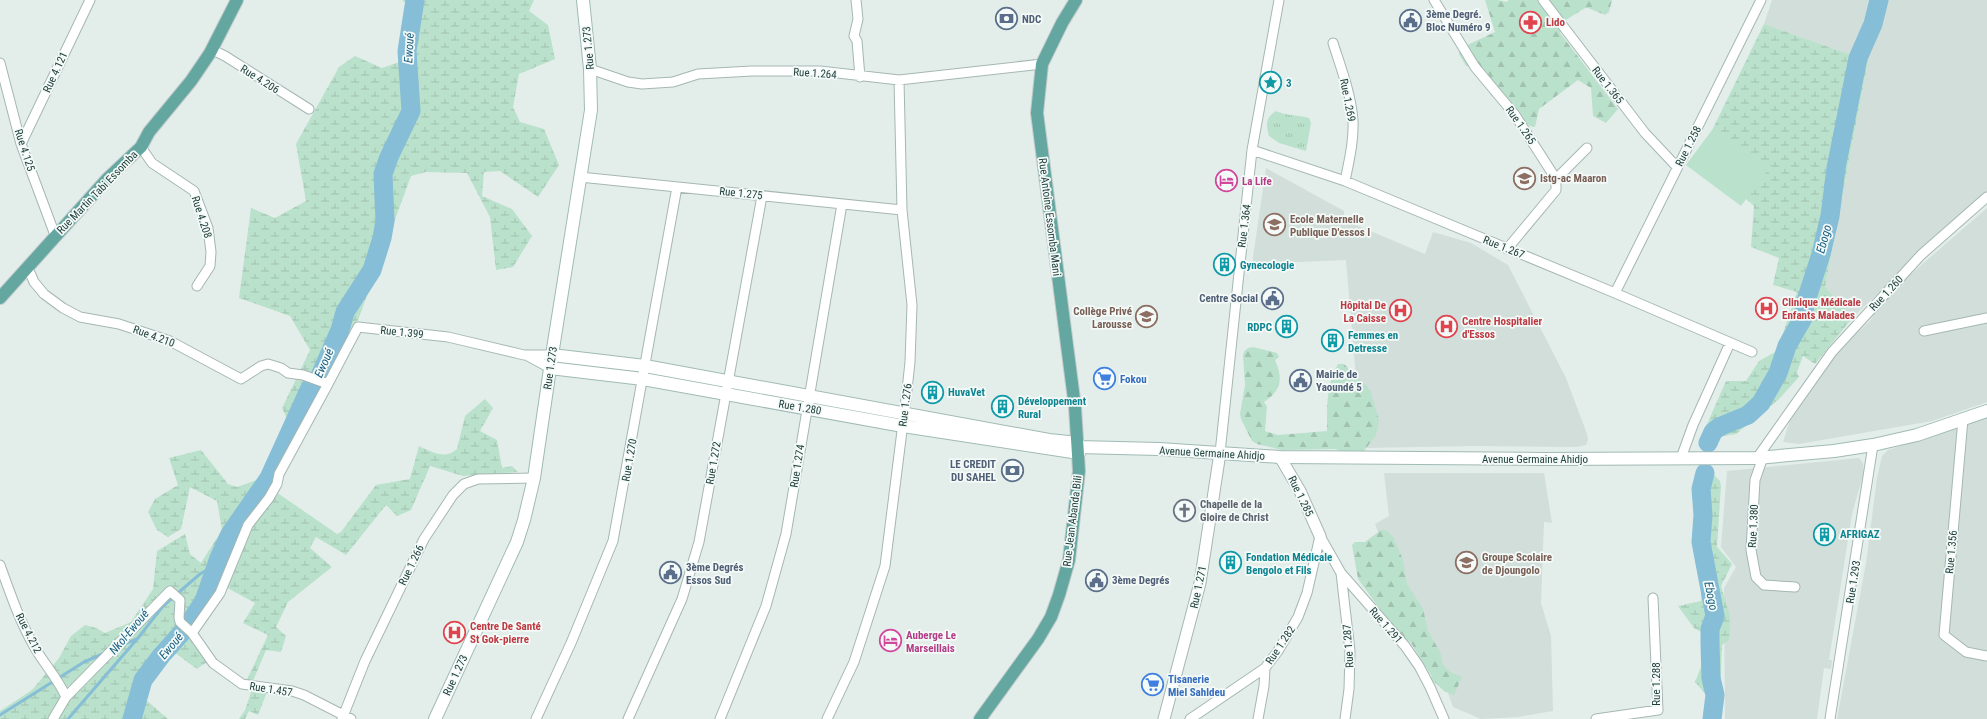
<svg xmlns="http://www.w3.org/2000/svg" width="1987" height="719" viewBox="0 0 1987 719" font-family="'Roboto Condensed',sans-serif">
	<defs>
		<pattern id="grass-tufts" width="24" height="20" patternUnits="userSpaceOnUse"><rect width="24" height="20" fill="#bae1cb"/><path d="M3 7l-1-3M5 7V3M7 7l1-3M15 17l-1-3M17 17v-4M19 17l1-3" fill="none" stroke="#a0c2af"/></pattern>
		<pattern id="forest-firs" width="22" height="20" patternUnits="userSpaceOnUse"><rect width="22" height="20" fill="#bae1cb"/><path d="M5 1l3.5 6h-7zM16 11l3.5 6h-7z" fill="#a0c2af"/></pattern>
		<pattern id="wetland-marsh" width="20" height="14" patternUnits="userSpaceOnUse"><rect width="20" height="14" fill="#bae1cb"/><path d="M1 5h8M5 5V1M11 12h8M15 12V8" fill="none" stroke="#a0c2af"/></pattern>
	</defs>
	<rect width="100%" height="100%" fill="#e3eeeb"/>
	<!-- built -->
	<path fill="#d1deda" d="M1772,0H1987V194L1943,232L1853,317L1825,287L1868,61L1764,24Z
		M1266,168L1344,211V220L1425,254L1433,232L1471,243L1508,265L1566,378L1587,434L1588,440L1586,445L1576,447L1475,446L1362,448L1346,260L1252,264Z
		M1987,208V402L1932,421L1799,444L1783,442L1790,420L1788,419L1844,344L1869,322L1883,301L1911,274Z
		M1987,419V719H1837L1866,563L1877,478L1882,456L1888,450Z
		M1859,458L1863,463L1864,472L1852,514L1829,660H1832L1831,669L1824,668L1817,719H1725L1724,588L1736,567L1721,547L1727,471Z
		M1384,473H1544L1552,523L1544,522L1541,603L1551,636L1553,711L1519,717L1481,719L1453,707L1444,682L1411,617L1375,524L1389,516Z"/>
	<!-- grass -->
	<path fill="url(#grass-tufts)" d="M1276,111C1286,116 1298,115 1309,118L1311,123L1306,151L1279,143L1269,136C1266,124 1265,118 1276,111Z"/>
	<!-- forest -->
	<path fill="url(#forest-firs)" d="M1485,0H1498L1506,2L1509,0H1612L1609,12L1605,15L1588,8H1585L1566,20L1560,33L1618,109L1606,123L1593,116L1591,88L1578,80L1539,109L1535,127L1530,126L1491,95L1480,69L1466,66L1459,54V49L1495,32Z
		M1253,347L1277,353L1279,357L1275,360C1283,378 1282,390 1264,402L1267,406L1265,431L1278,435L1327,431C1327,409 1326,383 1338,364H1344L1370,390L1379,420L1376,435L1361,455L1349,454L1335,449L1282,450L1257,444L1252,441L1241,419L1240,414L1245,385L1243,355C1245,349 1247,348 1253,347Z
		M1381,530H1386L1393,537L1403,560L1407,584L1423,609L1428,631L1440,652L1443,665L1450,672L1462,677L1454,695L1444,691L1430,678L1432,677L1411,643L1396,631L1358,579L1352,545L1355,542H1365Z"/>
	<!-- wetland -->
	<path fill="url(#wetland-marsh)" d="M402,0H534L529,11L548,25L555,59L519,74L513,107L520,122L544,129L559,165L538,197L500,171L484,172L482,196L512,209L532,236L513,267L496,270L490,217L467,173L426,172L411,176L358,320L349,331L348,338L275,474L276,492L337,534L341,532L376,485L410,479L419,446C432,452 445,460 457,449L465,416L485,399L493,408L480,431L497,440L502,468L512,466L518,472L463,476L430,466L411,510L397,516L386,505L346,555L316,537L310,548L332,567L288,602L276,627L286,636L281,652L266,650L253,681L267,692L258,715L249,711L245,719H239L245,710L252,689L244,686L268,635L243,623L255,603L222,585L187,634L207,662L197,669L174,652L150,684L145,699L168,719H0V711L32,690L59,658L71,636L85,625L96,628L105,633L131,622L153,589L157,551L185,534L190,554L201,563L222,530L217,501L190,487L181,529L168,537L157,530L148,512L155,499L178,485L169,458L201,450L228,484L237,487L265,477L289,423L282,408L310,350L290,316L239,298L251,208L275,218L306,201L296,144L339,67L355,56L382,68L402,61L410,6Z
		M1764,24L1868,61L1825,287L1853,317L1815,364L1803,356L1797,372L1799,377L1778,400L1736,434L1700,440L1726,381H1746L1759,361L1777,351L1797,292L1773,285L1779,258L1751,247L1754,206L1699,157Z
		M1713,474L1720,481L1721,486L1717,547L1732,564L1721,586L1730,616L1729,640L1722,645L1719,719H1707L1710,699L1695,682L1706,654L1701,632L1694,628L1678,606L1701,601V535L1696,500Z"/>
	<!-- pitch -->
	<path fill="#bae1cb" d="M1712,130L1767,171L1741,206L1686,165Z"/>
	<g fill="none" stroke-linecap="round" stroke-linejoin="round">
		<!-- stream -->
		<path stroke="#86bdd7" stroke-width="3" d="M121,646L136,639
			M0,715L84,662L105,653
			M68,719L138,638L163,606L200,574L207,570L215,569"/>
		<!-- river -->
		<path stroke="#86bdd7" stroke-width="19" d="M1708,443L1713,432L1719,427L1748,415L1761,403L1778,373L1787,346L1803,318L1805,304L1821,254L1830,216L1836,168L1858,58L1873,24L1879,0
			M1705,473L1701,489L1703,515L1701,542L1715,616L1710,629V643L1711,678L1715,695L1712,719
			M132,719L143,680L161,656L186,628L204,601L219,558L230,534L269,478L310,388L319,378L340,330L345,312L372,270L382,238L385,221L383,174L389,157L411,111L407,51L415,0"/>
		<defs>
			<path id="minor" d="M856,0L858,19L854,36L857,41L860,77
				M1434,0L1475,67L1515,115L1556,179V190L1507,249
				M1543,0L1645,133L1677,167
				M1333,43C1341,68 1351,94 1353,120C1354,141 1349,161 1345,181
				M210,53L215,51L225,56L309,109
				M0,63L21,144L55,235
				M590,69L628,82L642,84L673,82L698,74L752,71H820L899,80L1042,64
				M21,144L90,0
				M141,147L152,163L194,191L208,228L211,252L210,266L197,286
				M1252,150L1345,181L1615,293L1752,352
				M580,177L902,210
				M1556,179L1587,148
				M28,268L34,282L44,294L63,308L80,317L119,324L170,341L241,379L261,366L268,364L281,368L288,373L303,375L328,384L358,327L448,337L524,355H552
				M1615,293L1761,0
				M1924,331L1987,318
				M526,355L550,368
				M1963,419L1944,635L1966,652L1987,656
				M1220,453L1252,150L1279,0
				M1763,457L1755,480L1751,550L1756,577L1764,585L1795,587
				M1681,458L1693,425L1730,343
				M1757,458L1832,352L1921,255L1987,197
				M1320,536L1341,573L1405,646L1419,666L1430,687L1444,719
				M0,565C10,593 20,622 35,648C45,665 58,679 66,697
				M1341,573L1350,651L1349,689L1345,719
				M192,633L220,593L248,525L269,498L277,484L279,474L328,384
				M53,719L66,697L170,591L180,600L179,618L180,622L192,633L213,663L242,684L292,691L304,695L351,719
				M342,719L365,661L424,539L453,495L464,484L478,479L534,478
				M536,719L571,643L613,541L677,187
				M628,719L682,599L699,542L762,196
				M720,719L766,606L786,534L842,204
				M827,719L854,662L885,566L906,399L910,362L912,305L902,210L899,80
				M1190,719L1265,668L1278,651L1298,617L1307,593L1320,536
				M1258,719L1264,686L1265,668
				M1596,719L1658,710L1653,598
				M1830,719L1873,445"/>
			<path id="tertiary" d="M1280,457L1300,491L1320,536
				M1164,719L1200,583L1220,453"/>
			<path id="secondary" d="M552,355L645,366L1049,440L1078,443
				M550,368L643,379L903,426L1079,453
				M1078,447L1159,449L1280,457L1543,459L1757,458L1834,451L1873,445L1917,435L1987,411
				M435,719L517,542L524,520L534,478L552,355L591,110L590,69L583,0"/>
			<path id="primary" d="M0,298L108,178L141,147L149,132L191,81L210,53L237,0
				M980,719L1038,639L1051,617L1059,595L1069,560L1079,471L1075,407L1037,113L1042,64L1062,23L1076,0"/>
		</defs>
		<!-- minor casing -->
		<use href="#minor" stroke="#a5b7b3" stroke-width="11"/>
		<!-- tertiary casing -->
		<use href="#tertiary" stroke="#a5b7b3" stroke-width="13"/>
		<!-- secondary casing -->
		<use href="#secondary" stroke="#a0bab5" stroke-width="14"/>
		<!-- primary casing -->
		<use href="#primary" stroke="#c1cac9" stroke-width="14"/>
		<!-- minor -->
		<use href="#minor" stroke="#fff" stroke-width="9"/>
		<!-- tertiary -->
		<use href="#tertiary" stroke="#fff" stroke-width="11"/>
		<!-- secondary -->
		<use href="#secondary" stroke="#fff" stroke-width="12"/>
		<!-- primary -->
		<use href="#primary" stroke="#64a7a1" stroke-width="12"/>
	</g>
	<!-- icons -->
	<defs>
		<symbol id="bank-ring" viewBox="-11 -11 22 22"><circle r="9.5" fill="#f4faf8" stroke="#5c6f8a" stroke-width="1.5"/><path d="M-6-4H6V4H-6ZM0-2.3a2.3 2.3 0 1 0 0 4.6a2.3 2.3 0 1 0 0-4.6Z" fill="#5c6f8a"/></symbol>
		<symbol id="civic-ring" viewBox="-11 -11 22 22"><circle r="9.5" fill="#f4faf8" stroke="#5c6f8a" stroke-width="1.5"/><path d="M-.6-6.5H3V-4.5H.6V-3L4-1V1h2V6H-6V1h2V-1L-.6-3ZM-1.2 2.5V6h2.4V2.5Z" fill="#5c6f8a"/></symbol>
		<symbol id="pharmacy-ring" viewBox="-11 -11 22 22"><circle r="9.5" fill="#f4faf8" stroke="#e0444e" stroke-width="1.5"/><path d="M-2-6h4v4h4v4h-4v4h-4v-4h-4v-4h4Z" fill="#e0444e"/></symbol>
		<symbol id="sight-ring" viewBox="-11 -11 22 22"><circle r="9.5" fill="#f4faf8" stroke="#0f9aa8" stroke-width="1.5"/><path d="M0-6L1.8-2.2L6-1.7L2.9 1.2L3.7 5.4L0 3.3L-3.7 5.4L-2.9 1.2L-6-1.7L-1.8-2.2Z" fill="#0f9aa8"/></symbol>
		<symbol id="university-ring" viewBox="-11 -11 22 22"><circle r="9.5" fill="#f4faf8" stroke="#8d6e63" stroke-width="1.5"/><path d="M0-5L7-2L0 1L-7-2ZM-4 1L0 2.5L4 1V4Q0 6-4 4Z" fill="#8d6e63"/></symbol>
		<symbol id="hotel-ring" viewBox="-11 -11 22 22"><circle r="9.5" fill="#f4faf8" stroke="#d1479c" stroke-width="1.5"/><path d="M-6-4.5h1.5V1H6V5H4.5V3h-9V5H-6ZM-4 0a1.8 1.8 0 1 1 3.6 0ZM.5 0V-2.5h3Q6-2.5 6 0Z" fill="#d1479c"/></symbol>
		<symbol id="school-ring" viewBox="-11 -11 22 22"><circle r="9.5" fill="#f4faf8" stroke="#8d6e63" stroke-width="1.5"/><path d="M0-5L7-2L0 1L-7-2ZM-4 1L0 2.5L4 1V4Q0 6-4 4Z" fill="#8d6e63"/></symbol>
		<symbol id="building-ring" viewBox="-11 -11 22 22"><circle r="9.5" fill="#f4faf8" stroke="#0f9aa8" stroke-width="1.5"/><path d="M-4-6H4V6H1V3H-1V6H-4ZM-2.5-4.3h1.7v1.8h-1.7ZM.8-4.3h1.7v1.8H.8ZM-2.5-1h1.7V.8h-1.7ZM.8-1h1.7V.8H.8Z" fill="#0f9aa8"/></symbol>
		<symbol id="hospital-ring" viewBox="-11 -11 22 22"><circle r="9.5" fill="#f4faf8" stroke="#e0444e" stroke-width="1.5"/><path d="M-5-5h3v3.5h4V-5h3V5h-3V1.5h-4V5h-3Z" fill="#e0444e"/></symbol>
		<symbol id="supermarket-ring" viewBox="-11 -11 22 22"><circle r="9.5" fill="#f4faf8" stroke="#3f7fe0" stroke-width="1.5"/><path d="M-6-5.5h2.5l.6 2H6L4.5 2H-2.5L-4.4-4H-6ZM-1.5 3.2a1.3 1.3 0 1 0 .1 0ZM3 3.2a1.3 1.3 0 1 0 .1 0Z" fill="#3f7fe0"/></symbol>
		<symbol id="church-ring" viewBox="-11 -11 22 22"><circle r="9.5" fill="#f4faf8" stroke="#6b7280" stroke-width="1.5"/><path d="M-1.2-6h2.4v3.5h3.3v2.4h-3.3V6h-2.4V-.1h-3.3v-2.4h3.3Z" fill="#6b7280"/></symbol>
	</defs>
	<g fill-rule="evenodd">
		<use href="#bank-ring" x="994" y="6" width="25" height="25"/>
		<use href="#civic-ring" x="1398" y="8" width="25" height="25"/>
		<use href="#pharmacy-ring" x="1518" y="10" width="25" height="25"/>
		<use href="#sight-ring" x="1258" y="70" width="25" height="25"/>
		<use href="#university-ring" x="1512" y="166" width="25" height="25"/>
		<use href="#hotel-ring" x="1214" y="168" width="25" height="25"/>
		<use href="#school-ring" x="1262" y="212" width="25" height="25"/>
		<use href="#building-ring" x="1212" y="252" width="25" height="25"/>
		<use href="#civic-ring" x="1260" y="286" width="25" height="25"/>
		<use href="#hospital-ring" x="1754" y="296" width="25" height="25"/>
		<use href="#hospital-ring" x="1388" y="298" width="25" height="25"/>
		<use href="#school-ring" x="1134" y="304" width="25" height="25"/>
		<use href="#building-ring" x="1274" y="314" width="25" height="25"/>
		<use href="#hospital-ring" x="1434" y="314" width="25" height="25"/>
		<use href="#building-ring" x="1320" y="328" width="25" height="25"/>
		<use href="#supermarket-ring" x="1092" y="366" width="25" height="25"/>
		<use href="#civic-ring" x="1288" y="368" width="25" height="25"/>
		<use href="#building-ring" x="920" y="380" width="25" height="25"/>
		<use href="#building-ring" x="990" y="394" width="25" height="25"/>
		<use href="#bank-ring" x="1000" y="458" width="25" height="25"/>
		<use href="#church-ring" x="1172" y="498" width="25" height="25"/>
		<use href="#building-ring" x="1812" y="522" width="25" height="25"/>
		<use href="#building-ring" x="1218" y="550" width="25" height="25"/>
		<use href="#school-ring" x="1454" y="550" width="25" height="25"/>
		<use href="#civic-ring" x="658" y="560" width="25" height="25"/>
		<use href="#civic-ring" x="1084" y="568" width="25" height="25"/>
		<use href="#hospital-ring" x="442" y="620" width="25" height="25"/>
		<use href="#hotel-ring" x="878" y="628" width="25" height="25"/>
		<use href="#supermarket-ring" x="1140" y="672" width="25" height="25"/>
	</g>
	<g text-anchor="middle" stroke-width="3.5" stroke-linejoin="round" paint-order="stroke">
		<!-- service labels -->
		<g font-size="11" font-weight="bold" fill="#4e5e75" stroke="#f4faf8" text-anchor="start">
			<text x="1426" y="18">3ème Degré.<tspan x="1426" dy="13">Bloc Numéro 9</tspan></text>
			<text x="1022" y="23">NDC</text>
			<text x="1258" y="302" text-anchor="end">Centre Social</text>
			<text x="1316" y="378">Mairie de<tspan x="1316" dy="13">Yaoundé 5</tspan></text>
			<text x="996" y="468" text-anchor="end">LE CREDIT<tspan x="996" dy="13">DU SAHEL</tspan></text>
			<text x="686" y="571">3ème Degrés<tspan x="686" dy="13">Essos Sud</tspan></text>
			<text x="1112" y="584">3ème Degrés</text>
		</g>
		<!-- health labels -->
		<g font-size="11" font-weight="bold" fill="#be3a42" stroke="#f4faf8" text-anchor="start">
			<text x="1546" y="26">Lido</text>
			<text x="1782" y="306">Clinique Médicale<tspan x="1782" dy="13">Enfants Malades</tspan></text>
			<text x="1386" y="309" text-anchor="end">Hôpital De<tspan x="1386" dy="13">La Caisse</tspan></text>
			<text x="1462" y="325">Centre Hospitalier<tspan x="1462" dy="13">d'Essos</tspan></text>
			<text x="470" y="630">Centre De Santé<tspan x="470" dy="13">St Gok-pierre</tspan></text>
		</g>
		<!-- street labels -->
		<g font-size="11" fill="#21413d" stroke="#f4faf8">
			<text transform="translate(588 48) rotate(-95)" y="4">Rue 1.273</text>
			<text transform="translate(55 72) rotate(-65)" y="4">Rue 4.121</text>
			<text transform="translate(815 73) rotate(4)" y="4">Rue 1.264</text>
			<text transform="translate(260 79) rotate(32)" y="4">Rue 4.206</text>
			<text transform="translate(1608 85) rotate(52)" y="4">Rue 1.365</text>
			<text transform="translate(1348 100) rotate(79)" y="4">Rue 1.269</text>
			<text transform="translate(1521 125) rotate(55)" y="4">Rue 1.265</text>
			<text transform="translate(1688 146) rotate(-63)" y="4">Rue 1.258</text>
			<text transform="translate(25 150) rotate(72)" y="4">Rue 4.125</text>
			<text transform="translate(97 192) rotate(-46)" y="4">Rue Martin Tabi Essomba</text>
			<text transform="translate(741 193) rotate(6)" y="4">Rue 1.275</text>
			<text transform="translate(202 217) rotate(72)" y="4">Rue 4.208</text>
			<text transform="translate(1050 217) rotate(83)" y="4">Rue Antoine Essomba Mani</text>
			<text transform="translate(1244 226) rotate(-83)" y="4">Rue 1.364</text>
			<text transform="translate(1504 247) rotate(22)" y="4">Rue 1.267</text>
			<text transform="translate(1886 293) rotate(-47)" y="4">Rue 1.260</text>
			<text transform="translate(402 332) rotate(6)" y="4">Rue 1.399</text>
			<text transform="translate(154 336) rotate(20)" y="4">Rue 4.210</text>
			<text transform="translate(550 368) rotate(-82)" y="4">Rue 1.273</text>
			<text transform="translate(905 405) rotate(-83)" y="4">Rue 1.276</text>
			<text transform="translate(800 407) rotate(10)" y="4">Rue 1.280</text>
			<text transform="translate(1212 453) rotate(3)" y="4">Avenue Germaine Ahidjo</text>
			<text x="1535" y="463">Avenue Germaine Ahidjo</text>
			<text transform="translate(629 460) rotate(-80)" y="4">Rue 1.270</text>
			<text transform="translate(713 463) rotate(-80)" y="4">Rue 1.272</text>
			<text transform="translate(797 466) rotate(-81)" y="4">Rue 1.274</text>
			<text transform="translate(1301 496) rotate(64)" y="4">Rue 1.285</text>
			<text transform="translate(1072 521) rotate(-83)" y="4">Rue Jean Abanda Bili</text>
			<text transform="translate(1753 526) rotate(-87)" y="4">Rue 1.380</text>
			<text transform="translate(1951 552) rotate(-85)" y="4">Rue 1.356</text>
			<text transform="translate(411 565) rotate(-64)" y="4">Rue 1.266</text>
			<text transform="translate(1853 582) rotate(-81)" y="4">Rue 1.293</text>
			<text transform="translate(1198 587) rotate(-78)" y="4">Rue 1.271</text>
			<text transform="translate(1386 625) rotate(49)" y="4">Rue 1.291</text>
			<text transform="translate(29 633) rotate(63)" y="4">Rue 4.212</text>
			<text transform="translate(1280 645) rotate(-56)" y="4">Rue 1.282</text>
			<text transform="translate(1348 646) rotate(-94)" y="4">Rue 1.287</text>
			<text transform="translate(455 675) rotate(-65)" y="4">Rue 1.273</text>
			<text transform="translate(1656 684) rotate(-90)" y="4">Rue 1.288</text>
			<text transform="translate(271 689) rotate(9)" y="4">Rue 1.457</text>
		</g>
		<!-- culture labels -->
		<g font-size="11" font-weight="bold" fill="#0d838f" stroke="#f4faf8" text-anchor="start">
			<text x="1286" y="87">3</text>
			<text x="1240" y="269">Gynecologie</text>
			<text x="1272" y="331" text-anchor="end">RDPC</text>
			<text x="1348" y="339">Femmes en<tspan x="1348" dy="13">Detresse</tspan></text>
			<text x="948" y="396">HuvaVet</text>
			<text x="1018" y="405">Développement<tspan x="1018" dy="13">Rural</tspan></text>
			<text x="1840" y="538">AFRIGAZ</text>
			<text x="1246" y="561">Fondation Médicale<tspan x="1246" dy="13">Bengolo et Fils</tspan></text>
		</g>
		<!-- education labels -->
		<g font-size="11" font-weight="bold" fill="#785e54" stroke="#f4faf8" text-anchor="start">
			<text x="1540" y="182">Istg-ac Maaron</text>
			<text x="1290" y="223">Ecole Maternelle<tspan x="1290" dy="13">Publique D'essos I</tspan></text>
			<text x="1132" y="315" text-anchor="end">Collège Privé<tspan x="1132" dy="13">Larousse</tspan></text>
			<text x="1482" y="561">Groupe Scolaire<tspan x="1482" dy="13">de Djoungolo</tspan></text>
		</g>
		<!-- hotel labels -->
		<g font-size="11" font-weight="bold" fill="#b23c85" stroke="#f4faf8" text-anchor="start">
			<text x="1242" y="185">La Life</text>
			<text x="906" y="639">Auberge Le<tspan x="906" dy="13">Marseillais</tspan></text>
		</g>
		<!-- shop labels -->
		<g font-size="11" font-weight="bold" fill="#366cbe" stroke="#f4faf8" text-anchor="start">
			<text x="1120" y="383">Fokou</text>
			<text x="1168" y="683">Tisanerie<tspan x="1168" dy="13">Miel Sahldeu</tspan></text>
		</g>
		<!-- worship labels -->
		<g font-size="11" font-weight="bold" fill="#5b616d" stroke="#f4faf8" text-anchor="start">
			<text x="1200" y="508">Chapelle de la<tspan x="1200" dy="13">Gloire de Christ</tspan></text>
		</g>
		<!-- water labels -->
		<g font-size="12" font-style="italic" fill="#165e82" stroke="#f4faf8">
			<text transform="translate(409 48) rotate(-87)" y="4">Ewoué</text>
			<text transform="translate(1824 239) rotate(-75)" y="4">Ebogo</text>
			<text transform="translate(324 363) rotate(-66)" y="4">Ewoué</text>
			<text transform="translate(1711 596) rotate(79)" y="4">Ebogo</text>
			<text transform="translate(129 632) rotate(-50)" y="4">Nkol-Ewoué</text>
			<text transform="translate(171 646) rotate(-50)" y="4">Ewoué</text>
		</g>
	</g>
</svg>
